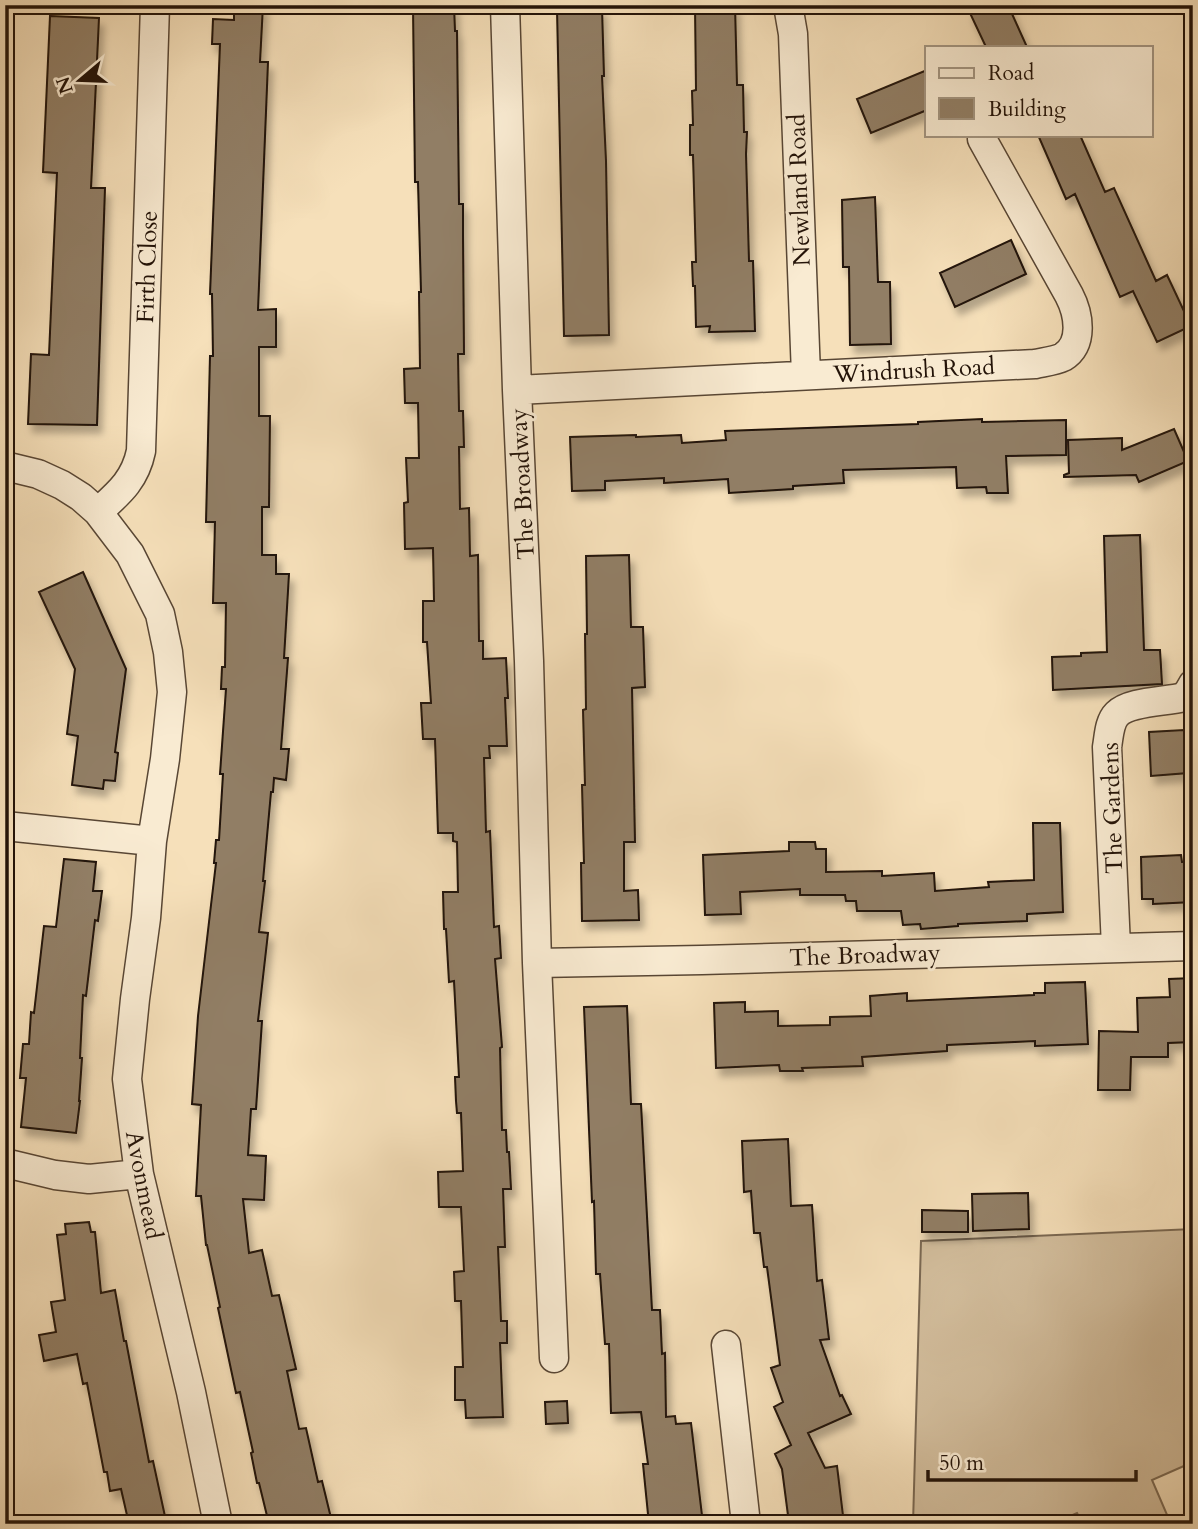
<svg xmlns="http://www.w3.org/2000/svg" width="1198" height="1529" viewBox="0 0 1198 1529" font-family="Cardo,serif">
	<defs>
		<filter id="shadow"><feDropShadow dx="4.5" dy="8" stdDeviation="3.5" flood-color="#0004"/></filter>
	</defs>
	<rect width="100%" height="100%" fill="#f6e0ba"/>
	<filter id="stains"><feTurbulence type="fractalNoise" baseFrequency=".00286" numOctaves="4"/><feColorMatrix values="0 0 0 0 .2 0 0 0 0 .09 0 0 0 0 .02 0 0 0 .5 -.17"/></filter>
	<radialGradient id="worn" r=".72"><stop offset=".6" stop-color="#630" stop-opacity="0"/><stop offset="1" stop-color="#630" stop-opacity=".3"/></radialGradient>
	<!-- grass -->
	<path fill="#d2bd9c" stroke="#7a6852" stroke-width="2" d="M1193,1229V1462L1152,1480L1171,1524H1083L1077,1513L1052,1524H913L921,1241Z"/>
	<!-- building -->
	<path fill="#917e65" stroke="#231308" stroke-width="2" filter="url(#shadow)" d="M234,5H263L260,62H268L258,310L276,309V347H259V416H270L269,507H262V555H276V574H289L284,658H288L281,749H289L286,780L274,778L273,792H271L263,881H265L259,932L268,933L258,1021H262L256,1109H251L248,1155L266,1156L264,1200L243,1199L249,1253L262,1250L272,1296L279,1295L296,1369L287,1371L299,1429L306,1428L318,1482L322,1481L331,1518H329L330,1524H269L259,1483H257L251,1453L253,1452L240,1392L236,1393L218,1308L220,1307L207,1245H206L201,1196H196L201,1105L192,1104L198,1016L211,905L216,863H214L216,840H219L223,774H220L226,689H221L222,667H225L226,603H213L215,522H206L210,356H213L212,294H210L220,44H212L213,19L234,20Z
		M413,5H454L455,31H457L459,204H463V235L464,354H458L459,411H463L464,447H459L460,509L469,508L470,556L478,555L479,641H483V659L506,658L508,698H505L507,746H489L490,758H484L486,832L490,831L494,927L499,926L501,958L495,959L502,1047L500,1048L502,1130H506L507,1152H509L511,1189H503L505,1247H498L501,1321H507V1343H500L503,1417L466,1418L465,1400H455V1367H463L461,1301H455L454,1272L464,1271L461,1207H439L438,1172L463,1171L461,1113H457L456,1101L455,1077H459L454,981L449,982L446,929H444L443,892H458L457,842L453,841V833H438L435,739H423L421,703H431L427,642H423V601H434L433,548L405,549L404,503L408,502L406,458H419L418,403H405L404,369L420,368L419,292H421L418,182H415Z
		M695,5H735L737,85H743L744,132H747L746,154L749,261H753L755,331L709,332L710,326L696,327L695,286H693L692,262H696L693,155H690V125H693L692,91L696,90Z
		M982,5H1008L1027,47H986L969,11Z
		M602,8L604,76H602L606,161L609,335L564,336L557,9Z
		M50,16L99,18L91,188H105L97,425L28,424L31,354L49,355L57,173L43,172Z
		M927,70V110L871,133L857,99Z
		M1038,135H1080L1105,192L1114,188L1156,281L1167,275L1191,326L1157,342L1133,291L1120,297L1075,194L1066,199Z
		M875,197L878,282H890L891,344L850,345L849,267H843L842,200Z
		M1011,240L1026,274L955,307L940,273Z
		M982,419V422L1066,420V455L1006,456L1008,493H987L986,487L957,488L956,467L843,470L844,483L793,486V489L729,493L728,479L664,483V478L605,481V490L572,491L570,437L636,435V437L681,435L682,443L726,440L725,431L918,424V422Z
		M1174,429L1188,461L1139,482L1136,475L1064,477V475L1069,473L1068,440L1122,438V450Z
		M1140,535L1144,650H1160L1162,684L1053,690L1052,657L1081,656V653L1107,652L1104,536Z
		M629,555L631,627H643L645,687L632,688L635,842H624V891L638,890L639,920L582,921L581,863H584L582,785H585L583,710L586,709L585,634H587L586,556Z
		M83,572L126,669L115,752L118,753L115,781L104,780L103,789L72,785L78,736L67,734L75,669L39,592Z
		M1184,730L1188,773L1151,776L1149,732Z
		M1033,823H1060L1063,912L1027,914V921L958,924V926L921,929L920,924L903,925L901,911H857L856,901H846L845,895H800V889L740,892L741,914L705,915L703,855L789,851V842H815L816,849H826V872L882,871V876L934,873L935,891L989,887L988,882L1034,880Z
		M1181,855L1182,862H1193V902L1153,904V899H1142L1141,857Z
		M64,859L96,862L93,891H102L98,921L95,920L86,996L83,995L80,1058H82L79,1101H80L76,1133L21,1127L26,1078H20L23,1044H29L31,1012L34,1013L44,926L56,927Z
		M1193,978V1042L1168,1043V1057H1131L1130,1090H1098L1099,1031L1138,1032L1137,998L1170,997L1169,979Z
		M1085,982L1088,1044L1035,1046V1041L947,1045V1051L862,1057L863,1066L802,1068L803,1071H780L779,1065L716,1068L714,1003L745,1002V1012L778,1011V1026L830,1025V1017L871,1016L870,996L907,993V1001L1034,995V993H1045V983Z
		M627,1006L631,1104H641L652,1310H660L662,1354L665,1353L666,1417L675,1416L676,1424L691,1423L703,1524H649L643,1464H648L641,1412L611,1413L609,1344H605L600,1274H596L594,1201L592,1202L584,1007Z
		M788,1139L791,1206L812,1205L817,1281L822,1280L829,1339L820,1340L840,1396L842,1395L851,1414L808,1433L825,1468L837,1466L844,1524H820V1520L789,1523L782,1469L775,1454L791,1445L774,1407L783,1402L771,1368L780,1365L767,1267H764L760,1233H754L751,1191L744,1192L742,1141Z
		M1028,1193L1029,1229L973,1231L972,1194Z
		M922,1210L968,1211V1232H922Z
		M89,1222L91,1232H95L101,1293L115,1290L124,1341H126L149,1462L153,1461L166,1521L151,1524H129L121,1489L110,1491L107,1472H104L87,1383L83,1384L77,1354L44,1361L39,1335L56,1332L51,1302L65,1300L57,1235L66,1234L65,1224Z
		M567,1401L568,1423L546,1424L545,1402Z"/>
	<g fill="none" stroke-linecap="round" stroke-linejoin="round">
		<defs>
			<path id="minor" d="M505,5L517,390L529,661L537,963L554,1358
				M788,5L793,34L806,375
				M517,390L1035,364C1044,362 1055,361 1063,357C1084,344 1079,314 1069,295L982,139
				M5,466L38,474L62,485L81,497L98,512L130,554L160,614L168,652L172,692L165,759L152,841L146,918L135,999L127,1079L139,1174L191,1392L218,1524
				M98,512C119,493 135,480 141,451L155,5
				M5,826L152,841
				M1116,947L1107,747C1109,736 1109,722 1117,714C1130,701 1166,702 1184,697L1189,691L1193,684
				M537,963L702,960L1193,946
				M5,1163L55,1175L89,1179L139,1174
				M726,1345L746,1524"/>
		</defs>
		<!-- minor casing -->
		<use href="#minor" stroke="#584634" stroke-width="31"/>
		<!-- minor -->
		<use href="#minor" stroke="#f9ebd2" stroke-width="28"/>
	</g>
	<g text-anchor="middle" stroke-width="6" stroke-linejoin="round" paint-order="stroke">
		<!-- street labels -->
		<g font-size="24" fill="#231308" stroke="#f9ebd2">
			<text transform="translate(799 190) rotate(-92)" y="8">Newland Road</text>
			<text transform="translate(147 267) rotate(-88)" y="8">Firth Close</text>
			<text transform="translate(914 370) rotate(-3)" y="8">Windrush Road</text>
			<text transform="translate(522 484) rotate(-93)" y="8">The Broadway</text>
			<text transform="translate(1112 808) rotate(-92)" y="8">The Gardens</text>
			<text transform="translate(865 955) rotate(-2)" y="8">The Broadway</text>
			<text transform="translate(144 1185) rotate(79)" y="8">Avonmead</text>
		</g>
	</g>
	<!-- margin -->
	<rect width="1198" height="1529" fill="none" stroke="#f6e0ba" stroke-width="28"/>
	<rect x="7" y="7" width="1184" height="1515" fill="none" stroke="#231308" stroke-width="3.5"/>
	<rect x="14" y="14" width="1170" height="1501" fill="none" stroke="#231308" stroke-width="2"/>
	<!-- legend -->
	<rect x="925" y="46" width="228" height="91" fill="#f9ebd2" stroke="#a39581" stroke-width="2"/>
	<rect x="939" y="68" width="35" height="10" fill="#f9ebd2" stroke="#a39581" stroke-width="2"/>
	<text x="988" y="80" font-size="21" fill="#231308">Road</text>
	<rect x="939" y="98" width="35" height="21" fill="#917e65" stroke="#a39581" stroke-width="2"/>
	<text x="988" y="116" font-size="21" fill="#231308">Building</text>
	<!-- north arrow -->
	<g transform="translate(80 80) rotate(251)" stroke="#f9ebd2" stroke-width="5" paint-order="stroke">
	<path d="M0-5L12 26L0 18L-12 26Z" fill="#231308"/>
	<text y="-10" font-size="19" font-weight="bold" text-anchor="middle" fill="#231308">N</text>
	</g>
	<!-- scale -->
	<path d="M928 1470v10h208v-10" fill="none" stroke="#231308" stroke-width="3.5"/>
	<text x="939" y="1470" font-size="21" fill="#231308" stroke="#f9ebd2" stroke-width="5" paint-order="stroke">50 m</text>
	<rect width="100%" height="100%" filter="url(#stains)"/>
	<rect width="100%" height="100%" fill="url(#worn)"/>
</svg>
